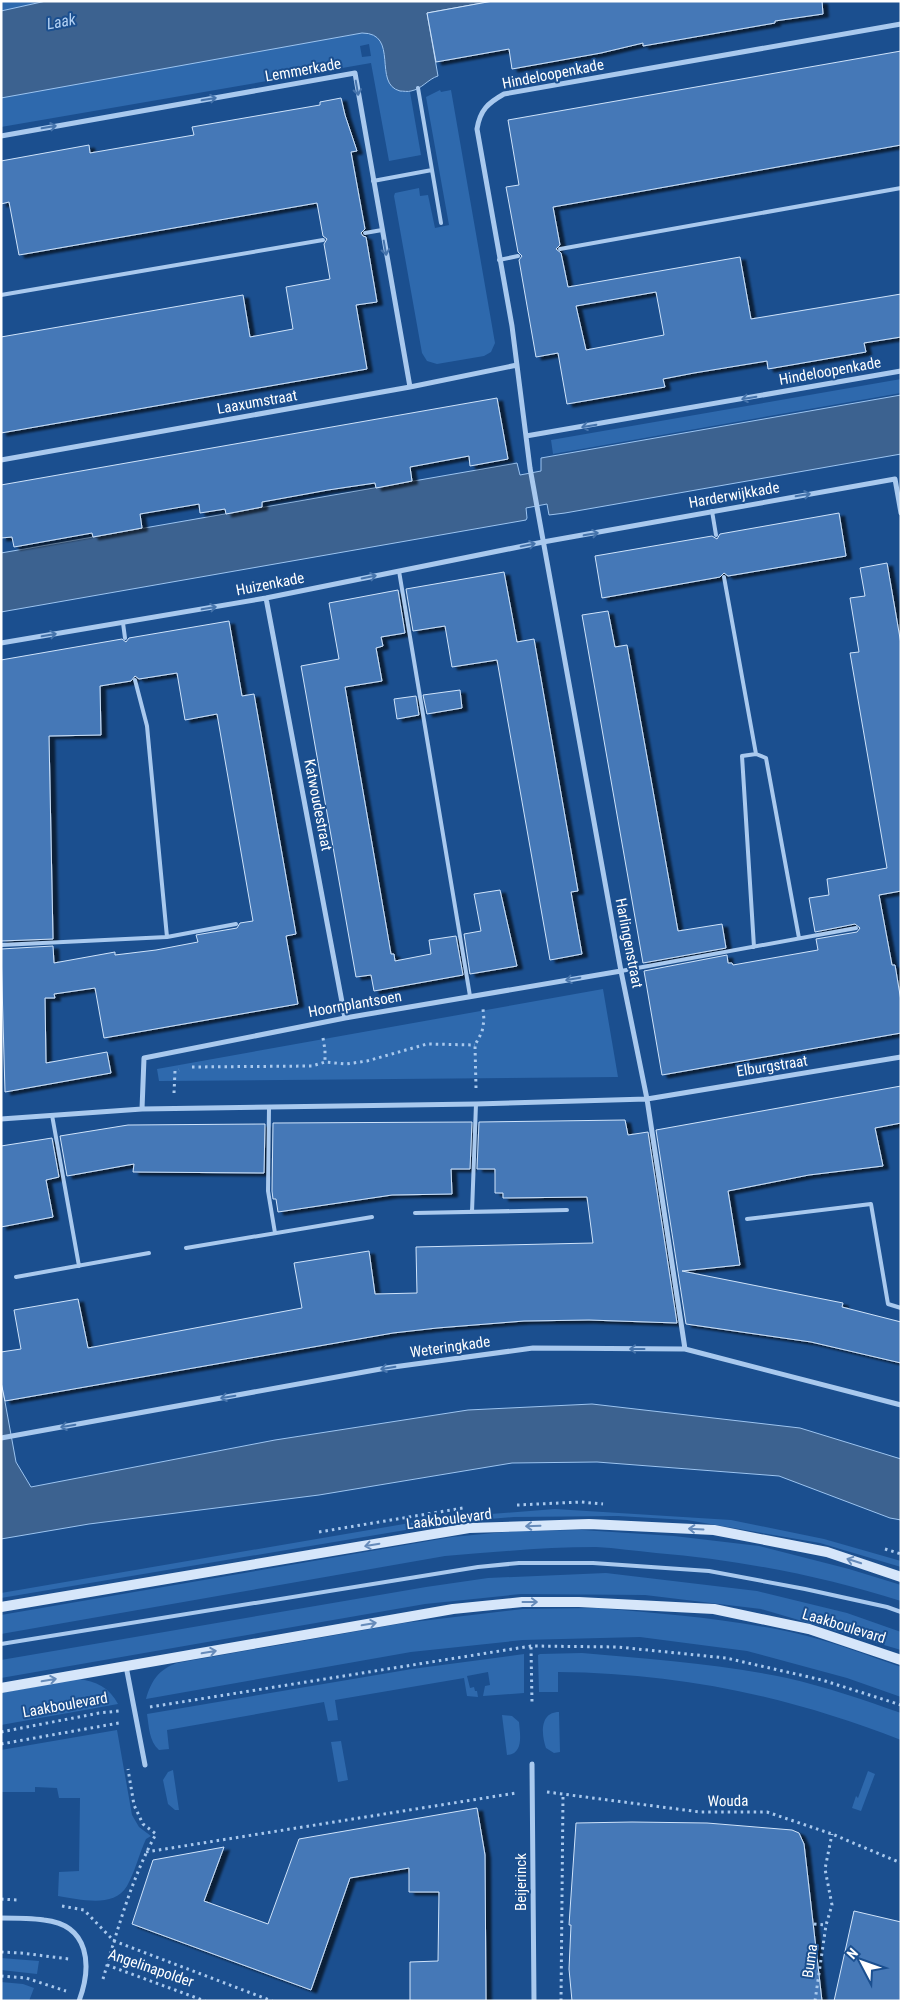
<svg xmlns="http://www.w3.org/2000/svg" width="902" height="2002" viewBox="0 0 902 2002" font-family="'Roboto Condensed',sans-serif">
	<defs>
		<filter id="shadow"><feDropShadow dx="5.5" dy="3" stdDeviation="1" flood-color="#0009"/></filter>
	</defs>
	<rect width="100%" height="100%" fill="#1b4f8f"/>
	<!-- green -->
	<path fill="#2e69ad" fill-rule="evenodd" d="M1,1H46L1,11Z
		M369,32C399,44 369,91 410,92L421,155L389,161L371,63L1,127V96ZM369,44L371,56L362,57L360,46Z
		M440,90L441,92L451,90L495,343L491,352L484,356L437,364L427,361L422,353L394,196L395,193L419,188L420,196L428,195L435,228L449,225L426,97Z
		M901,379V393L553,454L551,440Z
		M603,989L618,1077L159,1081L157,1069Z
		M555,1509L731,1520L824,1539L901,1561V1567L820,1543L687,1520L618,1516L514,1517L453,1522L1,1598V1593L439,1518Z
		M582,1530L674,1536L759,1546L849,1569L901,1585V1601C821,1576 740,1560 656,1553C636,1551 616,1548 596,1547C545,1547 495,1552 445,1556L1,1634V1615L452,1537L516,1531Z
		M606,1573L757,1591L847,1613L901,1632V1650L761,1609L645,1595L521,1594L425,1604L1,1678V1660L426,1587L488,1578Z
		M597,1608C667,1614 738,1619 807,1636C839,1644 869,1656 901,1667V1697L847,1678L747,1651L640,1637L523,1640L411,1652L146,1699C151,1681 159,1669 177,1663L404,1623L523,1609Z
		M582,1653C651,1659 719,1664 787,1678C826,1687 864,1700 901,1713V1740C788,1696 679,1673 558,1672V1692H539L538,1655L540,1654Z
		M524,1654V1693L483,1696L485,1686L490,1685L488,1672L467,1676L470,1688L474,1687L475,1691H477L478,1697L467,1696L464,1678L335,1700L338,1720L328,1721L324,1702L167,1730L169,1749L159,1750C149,1741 149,1727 147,1714L412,1669Z
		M78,1679C96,1681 110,1688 118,1704L1,1725V1693Z
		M559,1712L560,1752L554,1753L546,1748C541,1734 540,1712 559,1712Z
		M502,1715L512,1716L519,1722C520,1734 524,1754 507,1755Z
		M117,1730L132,1815L139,1827L151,1836L146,1839C139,1854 135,1872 127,1886C113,1909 80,1899 58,1896L59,1872L79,1871L80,1798H59L57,1788L35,1787V1792H1V1750Z
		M341,1741L348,1780L338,1782L331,1742Z
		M173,1770L179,1810H175L168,1804L163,1780L168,1772Z
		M868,1771L875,1774L861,1811L852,1808L856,1796L858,1798Z
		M1,1958L39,1961L37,1974L1,1970Z
		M1,1982L23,1984L34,1988L29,2001H1Z"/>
	<!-- water -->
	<path fill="#3c6290" stroke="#9cc4f0" d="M46,1H493L427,13L438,76C428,79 422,89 411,91C408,92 403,91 400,91C372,84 400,33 362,33L1,98V11Z
		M901,395V454L565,513L549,515L547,504L526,508L527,518L526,520L1,612V553L517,463L520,475L541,471V458Z
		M1,1380L16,1462L31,1487L275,1440L468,1410L592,1404L800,1428L901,1459V1520L890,1518L779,1476L597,1462L512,1463L319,1495L89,1524L1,1539Z"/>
	<!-- building -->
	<path fill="#4478b7" stroke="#cfe3fa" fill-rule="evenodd" filter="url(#shadow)" d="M493,1H822L823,14L775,21V23L643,46V43L601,53L512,69L509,49L436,62L427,13Z
		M901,51V145L553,207L560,245L556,249L561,253L568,287L740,257L751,319L901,294V337L864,343L866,352L768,369L767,361L694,373L663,379L665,387L567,404L558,353L536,357L519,260L522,256L518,252L506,187L519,185L508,120ZM656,292L664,335L586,350L576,306Z
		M341,98L345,115L357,151L351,152L365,229L361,233L363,236L366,237L377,302L356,305L367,369L1,433V337L243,295L250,337L293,329L286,287L330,279L324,244L327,239L323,236L317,203L19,255L9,202L1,204V161L89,145L90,153L194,135L192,127L320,105V102Z
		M497,398L508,459L470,466L469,456L410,467L412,481L376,488L375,483L328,490L262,502V507L226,514L225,509L200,513L199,504L140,514L142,528L93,537L92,533L14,547L12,537L1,538V485Z
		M839,513L846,556L728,576L724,573L720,577L602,598L595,556L712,536L717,539L720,534Z
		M887,563L901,644V891L879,895L892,965H895L901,1001V1033L662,1075L644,971L727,955L728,963H732L733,965L818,950L816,939L857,932L860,928L855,924L815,932L809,898L829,895L827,879L887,868L850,653L859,652L850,598L865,596L860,568Z
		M504,572L517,642L534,639L578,891L571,892L582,954L550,960L497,660L452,667L445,626L413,631L406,589Z
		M398,590L405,633L381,637L383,646L376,648L382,681L345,687L391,954H394L395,961L431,954L429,940L456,936L463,975L374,991L371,975L356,977L301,666L339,659L329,603Z
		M608,611L615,647L627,645L678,931L722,924L726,948L643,963L582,615Z
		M229,621L242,696L254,694L296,934L286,936L298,1004L104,1038L95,988L54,994L55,998H45L46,1063L107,1052L111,1073L5,1092L1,949L53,946L54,963L115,952V955L156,950L198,942L196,935L237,928L240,923L253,921L217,714L185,720L177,673L139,679L135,676L131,681L100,686L101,735L49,736L53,939L1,941V660L122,639L126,642L129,638Z
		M460,690L462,708L427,714L423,695Z
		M416,696L419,715L397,719L394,699Z
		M500,890L517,966L470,974L464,934L481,931L474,894Z
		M901,1086V1123L875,1128L883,1166L809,1175L728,1191L740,1265L682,1271L843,1303L842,1307L901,1322V1363L811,1342L686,1324L656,1130Z
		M625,1120L628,1135L648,1132L677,1323L589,1320L524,1321L437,1328L393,1333L5,1401L1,1382V1352L21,1349L14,1310L78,1299L88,1348L302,1308L294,1263L369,1251L375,1294L417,1293L416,1247L593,1243L587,1197L503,1198V1193H495V1169H477L479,1122Z
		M472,1122L470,1169H451L452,1194L392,1195L278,1212L276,1199H273L272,1191L273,1123Z
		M265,1124L264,1173L133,1172L134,1164L67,1176L60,1136L128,1125Z
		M52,1138L59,1177L46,1180L53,1217L1,1227V1146Z
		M477,1808L485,1855L486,2001H410V1962L438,1961L439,1892H409V1868L350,1878L311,1990L132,1924L153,1860L224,1847L204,1901L268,1924L299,1839Z
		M632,1822L707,1823L792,1830L799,1833L804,1844L822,2001H572L569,1969L571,1925H569L576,1823Z
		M854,1911L901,1922V2001H834Z"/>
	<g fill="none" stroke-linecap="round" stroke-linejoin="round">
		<!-- path -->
		<path stroke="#a9c9ee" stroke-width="3" stroke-dasharray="2.5 4" stroke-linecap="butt" d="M323,1038L325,1050V1062
			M192,1067L312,1066L325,1062L346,1064L367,1061L427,1044L475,1045
			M476,1088L475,1045L482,1032L484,1020L483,1009
			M174,1093L175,1071L179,1070
			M517,1505L581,1502L603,1504
			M319,1532L463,1508
			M885,1549L901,1554
			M531,1647L532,1703
			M150,1707L531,1646L618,1647L726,1658L822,1680L901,1705
			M1,1732L99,1713L119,1711
			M1,1744L119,1723
			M547,1792L700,1812H767L832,1834L901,1863
			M146,1852L516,1793
			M1,1899L17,1900
			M62,1906L84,1910L114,1941L272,2001
			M814,1924L826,1925
			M1,1952L21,1953L69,1959
			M107,1965L205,2001
			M1,1976L26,1978L66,1991
			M103,1979C117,1931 132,1877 156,1834L143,1824L134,1805L128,1769
			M561,2001L563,1795
			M815,2001L826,1925L832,1905L825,1869L832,1834"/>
		<!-- service -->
		<path stroke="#a9c9ee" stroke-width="4" d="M432,170L441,223
			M373,181L432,170L418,88
			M365,233L382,230
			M560,249L901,188
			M499,260L518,256
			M1,295L323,240
			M712,511L716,535
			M399,571L470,996
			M724,577L756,754L742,756L754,947
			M123,623L125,638
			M756,754L766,758L799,938
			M167,937L236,924
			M1,945L167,937L147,726L135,680
			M621,971L856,928
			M269,1108L268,1191L275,1233
			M52,1115L79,1266
			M472,1212L476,1104
			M415,1213L567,1210
			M747,1219L871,1204L888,1304L901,1308
			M186,1248L372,1217
			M16,1277L149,1253
			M1,1644L478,1567L519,1563H593L709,1571L805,1589L887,1607L901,1612"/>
		<!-- minor -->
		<path stroke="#a9c9ee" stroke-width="5" d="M1,136L355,73L410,387
			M526,436L901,371
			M1,460L410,387L517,365
			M266,598L345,1018
			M1,643L266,598L543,542L895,479L901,513
			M142,1109L144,1058L345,1018L621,971
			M1,1119L142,1109L476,1104L647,1099L901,1057
			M685,1349L647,1099L621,971L530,468L512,326L477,129C480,110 488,103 504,94L901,24
			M1,1438L386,1368L533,1348L685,1349L901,1405
			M126,1666L145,1765
			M532,1764L534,2001
			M1,1918C15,1918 30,1918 44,1920C90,1925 92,1966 79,2001"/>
		<!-- secondary -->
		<path stroke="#d6e6fa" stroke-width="10" d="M1,1607L469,1528L589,1524L714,1530L827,1552L901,1577
			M1,1688L453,1609L522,1602H579L714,1609L809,1629L901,1660"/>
	</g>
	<!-- one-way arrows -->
	<defs><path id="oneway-shaft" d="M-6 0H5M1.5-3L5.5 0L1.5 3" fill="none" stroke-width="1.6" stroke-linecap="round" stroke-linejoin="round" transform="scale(1.25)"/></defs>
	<g stroke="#4674ac">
		<use href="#oneway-shaft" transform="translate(357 88) rotate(80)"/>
		<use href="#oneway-shaft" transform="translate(209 99) rotate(-10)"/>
		<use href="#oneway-shaft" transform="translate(49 127) rotate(-10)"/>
		<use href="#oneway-shaft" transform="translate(385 248) rotate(80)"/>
		<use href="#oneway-shaft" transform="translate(749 398) rotate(170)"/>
		<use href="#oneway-shaft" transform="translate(589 426) rotate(170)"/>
		<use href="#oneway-shaft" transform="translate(803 495) rotate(-10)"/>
		<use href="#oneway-shaft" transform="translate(591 534) rotate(-10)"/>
		<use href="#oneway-shaft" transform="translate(528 545) rotate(-11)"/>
		<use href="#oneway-shaft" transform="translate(369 577) rotate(-11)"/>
		<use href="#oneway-shaft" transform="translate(209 608) rotate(-10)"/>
		<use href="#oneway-shaft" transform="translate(49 635) rotate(-10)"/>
		<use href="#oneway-shaft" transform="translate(573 979) rotate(170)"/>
		<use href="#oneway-shaft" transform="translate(637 1349) rotate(-180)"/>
		<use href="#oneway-shaft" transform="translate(388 1368) rotate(171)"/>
		<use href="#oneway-shaft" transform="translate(228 1397) rotate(170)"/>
		<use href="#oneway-shaft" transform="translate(68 1426) rotate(170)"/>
	</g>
	<g stroke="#668bba">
		<use href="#oneway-shaft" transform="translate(533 1526) rotate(178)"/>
		<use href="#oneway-shaft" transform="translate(696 1529) rotate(-177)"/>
		<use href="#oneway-shaft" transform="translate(372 1545) rotate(170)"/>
		<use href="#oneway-shaft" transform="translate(854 1561) rotate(-162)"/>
		<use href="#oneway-shaft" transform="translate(530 1602)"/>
		<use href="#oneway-shaft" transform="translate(369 1624) rotate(-10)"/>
		<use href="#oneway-shaft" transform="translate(209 1652) rotate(-10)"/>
		<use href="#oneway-shaft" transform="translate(49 1680) rotate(-10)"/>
	</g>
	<g text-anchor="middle" stroke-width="4" stroke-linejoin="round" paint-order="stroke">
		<!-- street labels -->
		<g font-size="15" fill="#fff" stroke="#1b4f8f">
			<text transform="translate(303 70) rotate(-10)" y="5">Lemmerkade</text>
			<text transform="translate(553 74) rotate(-11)" y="5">Hindeloopenkade</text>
			<text transform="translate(830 371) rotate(-10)" y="5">Hindeloopenkade</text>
			<text transform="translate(257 402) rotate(-10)" y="5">Laaxumstraat</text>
			<text transform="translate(734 495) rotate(-10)" y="5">Harderwijkkade</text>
			<text transform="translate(270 584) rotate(-11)" y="5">Huizenkade</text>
			<text transform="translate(318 805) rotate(79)" y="5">Katwoudestraat</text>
			<text transform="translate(629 943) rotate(79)" y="5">Harlingenstraat</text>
			<text transform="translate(355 1004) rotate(-10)" y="5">Hoornplantsoen</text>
			<text transform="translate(772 1066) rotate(-9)" y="5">Elburgstraat</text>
			<text transform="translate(450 1347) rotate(-8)" y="5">Weteringkade</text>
			<text transform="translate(449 1519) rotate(-7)" y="5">Laakboulevard</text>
			<text transform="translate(844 1626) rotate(17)" y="5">Laakboulevard</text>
			<text transform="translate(65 1705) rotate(-10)" y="5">Laakboulevard</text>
			<text transform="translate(728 1801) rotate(-1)" y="5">Wouda</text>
			<text transform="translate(521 1882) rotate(-90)" y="5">Beijerinck</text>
			<text transform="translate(810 1961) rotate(-82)" y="5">Buma</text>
			<text transform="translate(151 1968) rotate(19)" y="5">Angelinapolder</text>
		</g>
		<!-- water labels -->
		<g font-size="16" font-style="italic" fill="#b5d3f5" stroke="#1b4f8f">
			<text transform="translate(61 21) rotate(-10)" y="6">Laak</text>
		</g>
	</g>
	<!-- border -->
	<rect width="902" height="2002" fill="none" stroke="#ffffff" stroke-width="5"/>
	<!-- north arrow -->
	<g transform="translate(862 1962) rotate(311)" stroke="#1b4f8f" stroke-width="4" paint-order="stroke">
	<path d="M0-4L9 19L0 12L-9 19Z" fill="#ffffff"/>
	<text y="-8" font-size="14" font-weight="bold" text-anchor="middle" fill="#ffffff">N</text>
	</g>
</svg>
